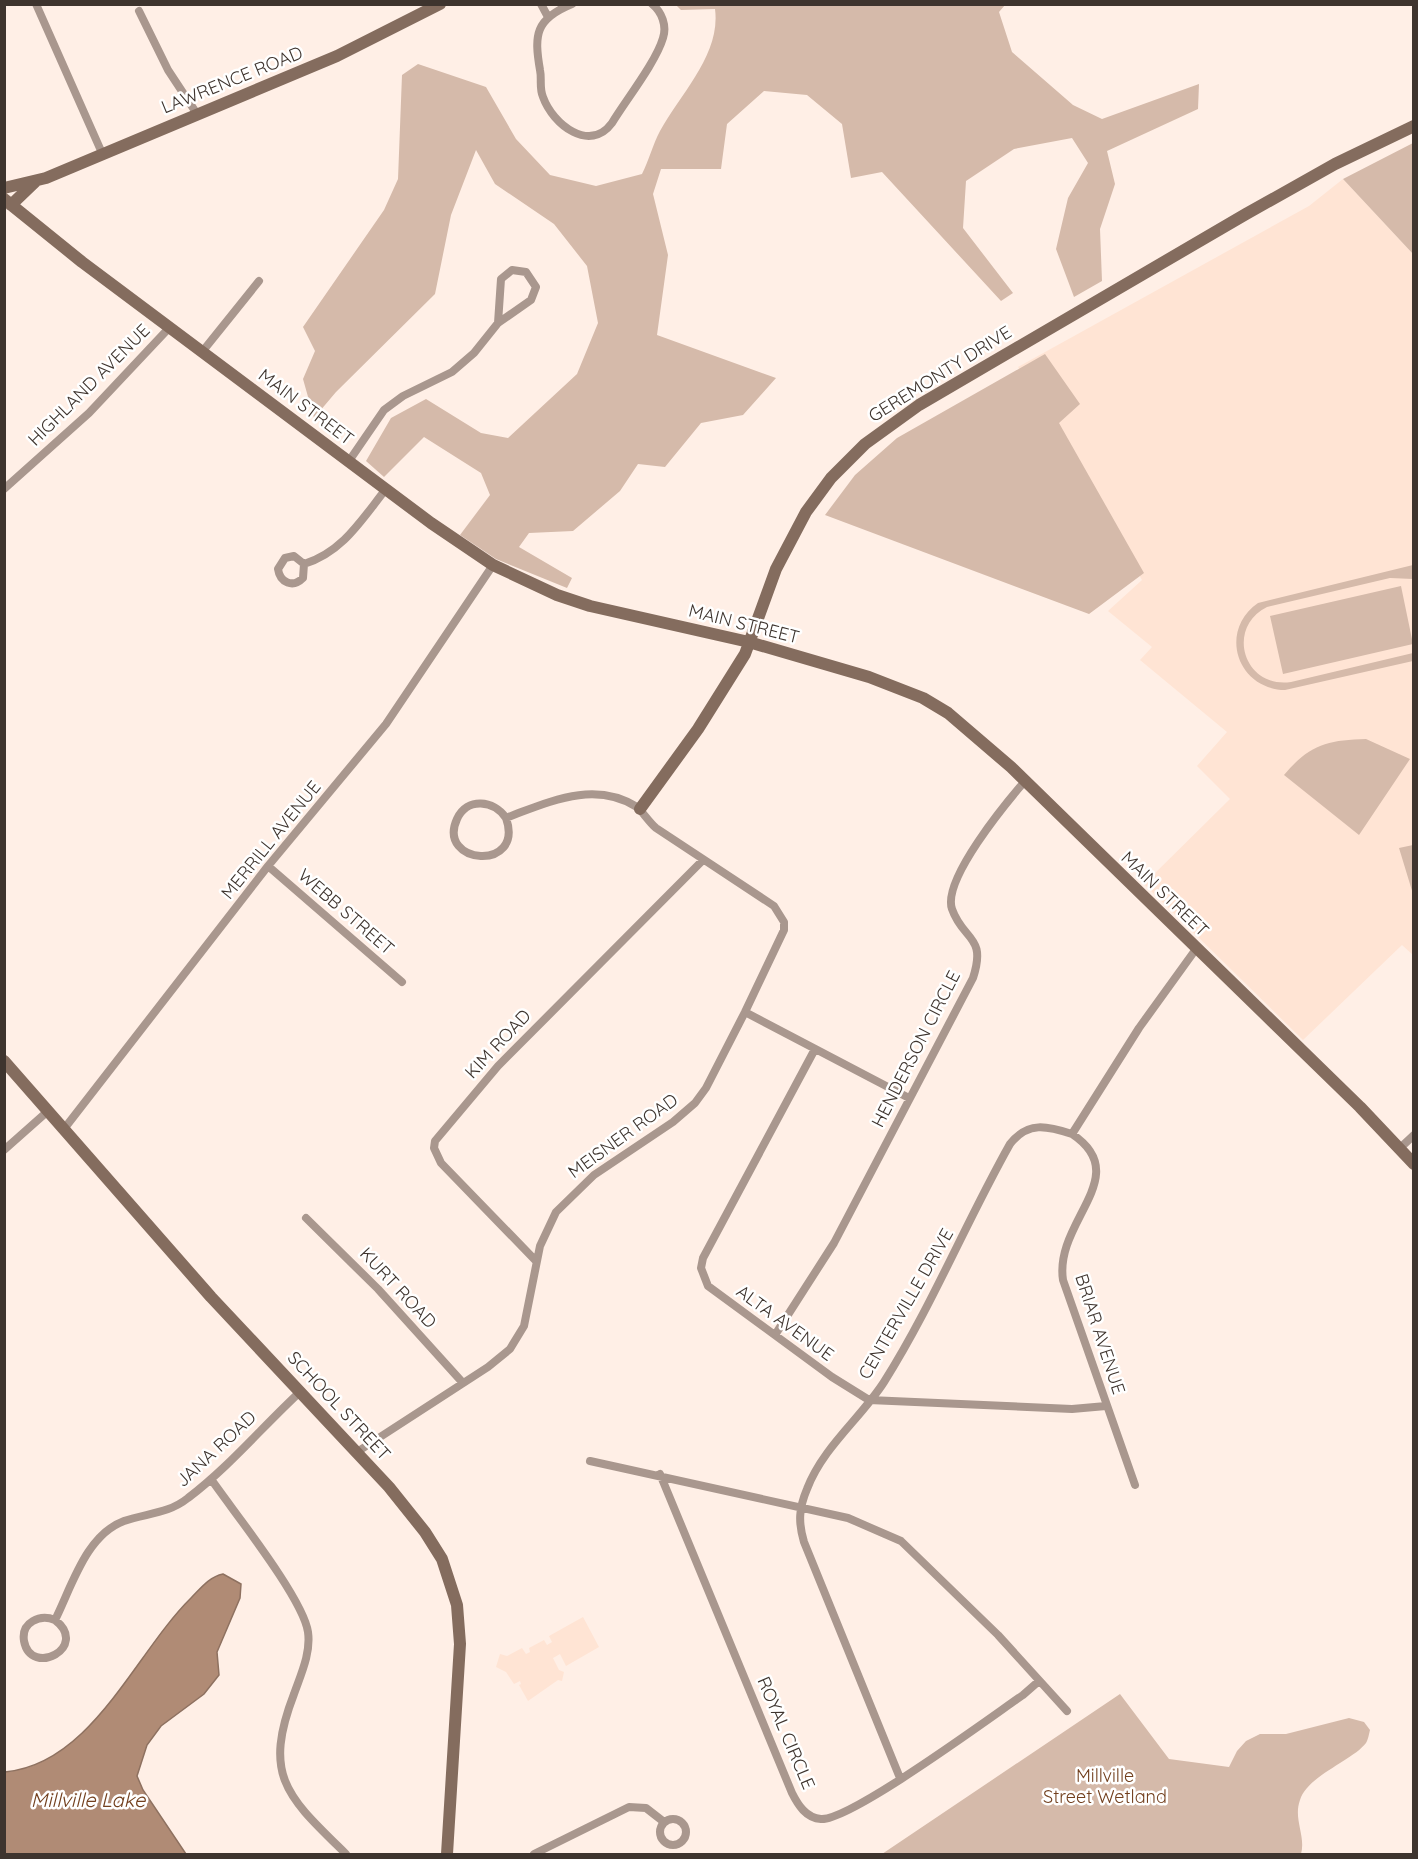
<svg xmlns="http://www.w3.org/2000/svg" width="1418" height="1859" viewBox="0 0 1418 1859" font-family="Quicksand,sans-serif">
	<rect width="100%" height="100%" fill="#ffefe6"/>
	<!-- built -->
	<path fill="#ffe4d4" d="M1343,179L1413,254V955L1402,945L1303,1040L1144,884L1230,799L1197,766L1227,732L1140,660L1152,647L1108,611L1142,580L1018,367L1309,206Z
		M583,1617L599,1647L566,1666L560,1654L553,1658L559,1670L564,1672L562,1681L558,1680L528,1701L519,1685L521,1684L520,1681L514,1684L506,1672L496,1667L500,1654L507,1656L522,1648L526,1654L530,1652L529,1648L544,1640L547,1645L552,1642L549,1636Z"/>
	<!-- green -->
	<path fill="#d5baaa" d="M676,5H1005L999,12L1012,52L1073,105L1102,119L1199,84L1198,109L1107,151L1115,184L1100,229L1102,281L1074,297L1056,249L1068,198L1088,163L1072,138L1014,149L966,181L963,228L1013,293L1001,301L882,172L851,178L842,124L807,95L764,91L727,124L721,169H661L653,194L668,255L657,335L776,378L743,415L701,423L665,467L638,464L620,491L573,531L529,533L519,547L572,578L567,588L496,559L460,535L490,495L481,473L424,437L384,477L366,461L391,418L426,399L481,433L508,438L577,374L598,323L587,266L554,224L495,184L476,150L451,215L435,294L336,392L314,418L303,379L315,351L303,327L384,210L398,179L402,75L418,64L486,87L516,139L550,175L596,186L642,174C649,160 653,144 660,131C681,93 721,54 715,9L681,10Z
		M1413,143V254L1343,179Z
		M1045,354L1080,404L1059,423L1144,573L1089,614L825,515L855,475L897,438Z
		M1413,565V579L1390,578L1267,607C1225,628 1244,689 1291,682L1413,653V661L1285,690C1237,689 1218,631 1258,603Z
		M1401,586L1413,644L1283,674L1270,616Z
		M1366,739L1410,759L1359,835L1284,775C1309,745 1327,740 1366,739Z
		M1413,845H1414L1413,894L1399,848Z
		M1120,1694L1169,1759L1229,1767L1237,1751L1246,1741L1260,1734H1286L1349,1718L1364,1722L1370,1730C1369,1734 1368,1740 1366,1743C1352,1761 1307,1776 1300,1800C1293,1819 1306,1836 1301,1854H882Z"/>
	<!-- water -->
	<path fill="#b08b75" stroke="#8e7160" stroke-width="1.5" d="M223,1574L241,1584L240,1598L217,1652L219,1675L204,1694L161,1726L147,1745L137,1776L143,1790L186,1854H5V1772C92,1764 135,1653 191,1598C201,1588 209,1577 223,1574Z"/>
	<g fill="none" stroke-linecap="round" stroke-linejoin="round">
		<!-- street -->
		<path stroke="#a9978e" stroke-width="8" d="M36,4L102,153
			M541,4L548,17
			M572,4C535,19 534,35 540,70C542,79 539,88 543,97C553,125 590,153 612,123C626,100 656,62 663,38C667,26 662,12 652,4
			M139,11L168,70L197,114
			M202,352L259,281
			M349,461L384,410L403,396L452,372L474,353L498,323L531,300L536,287L526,272L512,270L501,279L498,323
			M4,489L89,413L169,328
			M304,564L303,578C293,588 280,583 278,569L285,558L294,556L304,564C343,552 362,519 386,489
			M268,866L402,982
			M745,1012L909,1098
			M815,1049L703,1258L701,1268L708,1286L832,1377L869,1400L1072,1409L1106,1406
			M64,1129L268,866L386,724L493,565
			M1072,1134C1135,1176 1054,1221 1063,1280L1135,1485
			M1399,1149L1414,1135
			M4,1150L48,1111
			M306,1218L378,1289L463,1383
			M536,1261L441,1163L434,1148L435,1141L498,1066L703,860
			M775,1335L834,1243L973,978C987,935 963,941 952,909C942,880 1006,803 1025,781
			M357,1452L488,1367L510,1349L524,1326L540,1246L556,1212L594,1175L673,1122L695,1103L706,1088L745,1012L784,930V922L774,906L656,828C649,822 642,811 637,807C597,782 556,799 516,814L506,818C525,872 436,865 457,819C467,797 494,800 506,818
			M590,1461L848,1518L901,1541L998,1635L1067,1711
			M660,1474L792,1793C798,1805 806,1818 821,1819C850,1821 991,1717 1023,1695L1039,1681
			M211,1479C233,1511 303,1598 308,1632C311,1653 301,1674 294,1694C262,1777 288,1797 346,1854
			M55,1620C90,1647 31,1678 24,1641C21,1622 40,1614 55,1620C72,1586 86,1535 124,1521C147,1513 168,1514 188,1498C229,1467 263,1426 301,1391
			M900,1778L804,1542C798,1522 799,1508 807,1489C823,1447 861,1418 884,1382C932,1306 966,1222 1010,1144C1028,1121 1047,1126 1072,1134L1139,1028L1196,949
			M660 1832a13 13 0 1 1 26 0a13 13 0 1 1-26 0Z
			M534,1854L629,1807L646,1808L664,1822"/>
		<!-- secondary -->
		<path stroke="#846c5e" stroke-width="12" d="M4,188L46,178L337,56L440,4
			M4,199L82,262L431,523L493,565L557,595L590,606L749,642L869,677L923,698L948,713L1011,767L1360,1107L1414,1164
			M11,205L35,182
			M640,809L698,729L745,654L776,569L806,512L831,478L865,444L919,405L1246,214L1335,164L1414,126
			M4,1061L211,1297L389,1487L425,1532L442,1559L457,1605L460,1644L447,1854"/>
	</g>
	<g text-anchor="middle" stroke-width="5" stroke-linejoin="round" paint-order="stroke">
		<!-- street labels -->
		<g font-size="18" fill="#3e342e" stroke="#fff">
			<text transform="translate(232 80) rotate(-22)" y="6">LAWRENCE ROAD</text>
			<text transform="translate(940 374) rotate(-32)" y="6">GEREMONTY DRIVE</text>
			<text transform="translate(89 385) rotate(-45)" y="6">HIGHLAND AVENUE</text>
			<text transform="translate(306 407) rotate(37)" y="6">MAIN STREET</text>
			<text transform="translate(744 624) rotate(14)" y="6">MAIN STREET</text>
			<text transform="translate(271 840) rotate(-51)" y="6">MERRILL AVENUE</text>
			<text transform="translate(1165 894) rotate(44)" y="6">MAIN STREET</text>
			<text transform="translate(346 912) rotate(41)" y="6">WEBB STREET</text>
			<text transform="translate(498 1044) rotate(-47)" y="6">KIM ROAD</text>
			<text transform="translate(916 1049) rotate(-63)" y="6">HENDERSON CIRCLE</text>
			<text transform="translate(623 1136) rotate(-36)" y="6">MEISNER ROAD</text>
			<text transform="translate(398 1288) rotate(47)" y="6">KURT ROAD</text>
			<text transform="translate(906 1304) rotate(-60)" y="6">CENTERVILLE DRIVE</text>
			<text transform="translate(785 1323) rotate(36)" y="6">ALTA AVENUE</text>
			<text transform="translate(1100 1334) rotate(72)" y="6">BRIAR AVENUE</text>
			<text transform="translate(339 1406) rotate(47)" y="6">SCHOOL STREET</text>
			<text transform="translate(216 1449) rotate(-43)" y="6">JANA ROAD</text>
			<text transform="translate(786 1733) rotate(67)" y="6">ROYAL CIRCLE</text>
		</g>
		<!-- park labels -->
		<g font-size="18" fill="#723f1d" stroke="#fff">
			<text x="1105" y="1782">Millville<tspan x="1105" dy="21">Street Wetland</tspan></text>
		</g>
		<!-- water labels -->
		<g font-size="20" font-style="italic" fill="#73401e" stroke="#fff">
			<text x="88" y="1807">Millville Lake</text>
		</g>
	</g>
	<!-- border -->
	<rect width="1418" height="1859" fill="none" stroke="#3e342e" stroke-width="12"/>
</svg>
